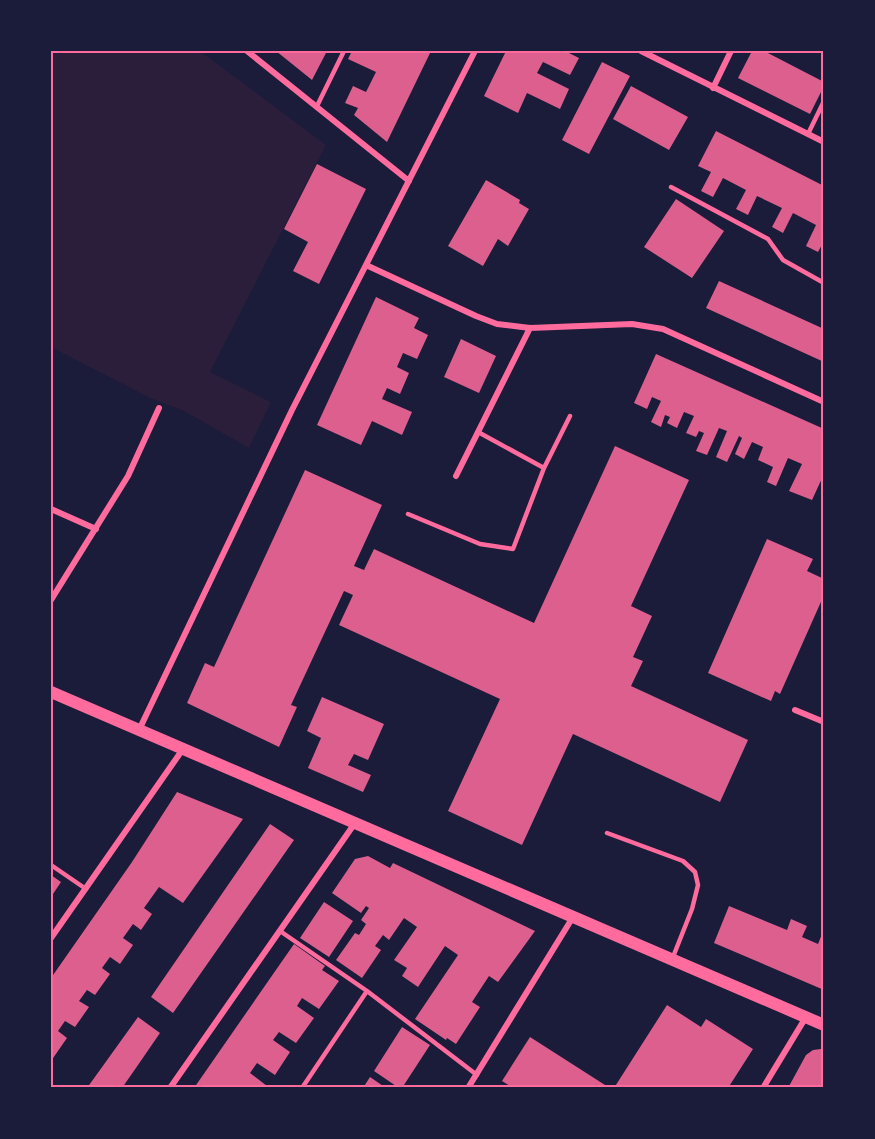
<svg xmlns="http://www.w3.org/2000/svg" width="875" height="1139" viewBox="0 0 875 1139" font-family="Jost,sans-serif">
	<rect width="100%" height="100%" fill="#1b1b3a"/>
	<!-- green -->
	<path fill="#2a1e3b" d="M51,51H200L326,145L210,372L271,402L249,448L184,411L150,398L51,347Z"/>
	<!-- building -->
	<path fill="#dd5f8e" d="M276,51H327L312,80Z
		M352,51H431L387,142L354,115L358,108L345,103L353,86L366,92L376,72L348,59Z
		M506,51H565L579,58L570,75L543,62L537,73L569,89L560,109L527,93L518,113L484,96Z
		M752,51H764L824,82V86L810,114L738,78Z
		M602,62L630,76L589,154L562,140Z
		M631,86L688,117L669,150L613,119Z
		M716,131L824,186V241L818,252L806,246L816,225L793,213L783,233L772,227L782,208L757,196L748,215L736,209L746,190L723,178L713,197L701,191L711,172L698,166Z
		M317,164L366,189L319,284L293,271L308,242L284,229Z
		M486,180L520,200L519,203L529,209L508,246L498,239L483,266L448,246Z
		M676,199L724,231L692,278L644,247Z
		M719,281L824,329V362L706,308Z
		M376,297L419,318L414,328L428,335L417,359L403,353L397,367L409,373L400,394L387,388L382,399L412,412L402,435L372,421L361,445L317,425Z
		M461,339L496,356L479,393L444,377Z
		M656,354L824,429V474L812,500L789,491L802,464L788,458L776,486L767,482L773,467L758,460L763,447L752,442L744,459L735,454L742,438L739,436L727,462L716,457L727,431L719,428L707,455L696,451L704,433L699,431L696,437L686,433L694,416L684,412L677,428L667,423L670,417L665,415L661,427L651,422L661,401L652,397L647,409L634,403Z
		M615,446L689,480L631,606L652,616L633,657L643,661L631,686L748,740L720,802L573,734L522,845L448,811L500,699L339,625L353,595L344,591L291,705L297,707L279,747L187,703L205,663L214,667L305,470L382,505L354,566L364,570L374,549L534,623Z
		M767,539L813,559L807,571L824,579V595L780,694L775,691L771,701L708,673Z
		M322,697L384,724L368,760L354,754L348,765L371,775L363,792L308,768L321,738L307,731Z
		M177,792L243,819L183,903L159,887L144,908L152,914L141,930L133,924L123,938L133,945L120,964L110,957L102,968L110,974L95,995L87,990L79,1001L89,1007L75,1027L65,1021L58,1031L67,1038L51,1061V978L132,862Z
		M270,824L294,840L173,1013L151,997Z
		M368,856L390,868L393,863L535,931L498,982L489,976L472,1002L480,1007L456,1044L447,1038L446,1040L415,1019L458,955L445,946L418,987L402,976L407,968L394,960L417,927L404,918L389,940L383,935L375,946L381,950L362,978L336,960L355,933L359,935L366,924L361,920L369,908L366,906L361,913L332,893L355,859Z
		M51,875L61,882L51,897Z
		M324,902L353,921L329,957L300,938Z
		M729,906L787,930L791,919L807,926L802,937L818,944L822,934L824,935V990L714,943Z
		M294,944L325,966L322,970L339,981L319,1009L302,998L297,1006L314,1018L296,1043L279,1032L273,1040L290,1052L275,1075L257,1063L250,1073L267,1086L266,1088H194Z
		M667,1005L701,1027L706,1019L753,1049L728,1088L722,1086L721,1088H614Z
		M138,1017L160,1033L138,1065L122,1088H87Z
		M402,1027L430,1045L402,1088H399L374,1071Z
		M530,1037L605,1085L603,1088H513L502,1081Z
		M821,1049L824,1050V1088H788L806,1055L813,1050Z
		M370,1077L386,1088H363Z"/>
	<g fill="none" stroke-linecap="round" stroke-linejoin="round">
		<!-- service -->
		<path stroke="#ff6b9d" stroke-width="4.5" d="M317,106L344,51
			M808,134L824,101
			M671,187L768,239L783,260L824,283
			M478,432L544,468
			M408,514L480,544L513,549L544,468L570,416
			M607,833L683,861L695,872L698,885L692,909L673,957
			M51,865L86,889
			M280,931L367,991L477,1075
			M302,1088L367,991"/>
		<!-- minor -->
		<path stroke="#ff6b9d" stroke-width="6" d="M247,51L409,181
			M641,51L824,142
			M713,88L731,51
			M366,265L476,316L497,324L530,328L632,324L663,329L824,402
			M456,476L530,328
			M51,509L96,529
			M51,600L128,476L159,408
			M795,710L824,722
			M139,730L292,410L475,51
			M51,938L183,749
			M170,1088L355,823
			M468,1088L573,917
			M763,1088L806,1017"/>
		<!-- secondary -->
		<path stroke="#ff6b9d" stroke-width="12" d="M51,692L824,1025"/>
	</g>
	<!-- border -->
	<rect width="875" height="1139" fill="none" stroke="#1b1b3a" stroke-width="105"/>
	<rect x="52" y="52" width="770" height="1034" fill="none" stroke="#ff6b9d" stroke-width="2"/>
</svg>
